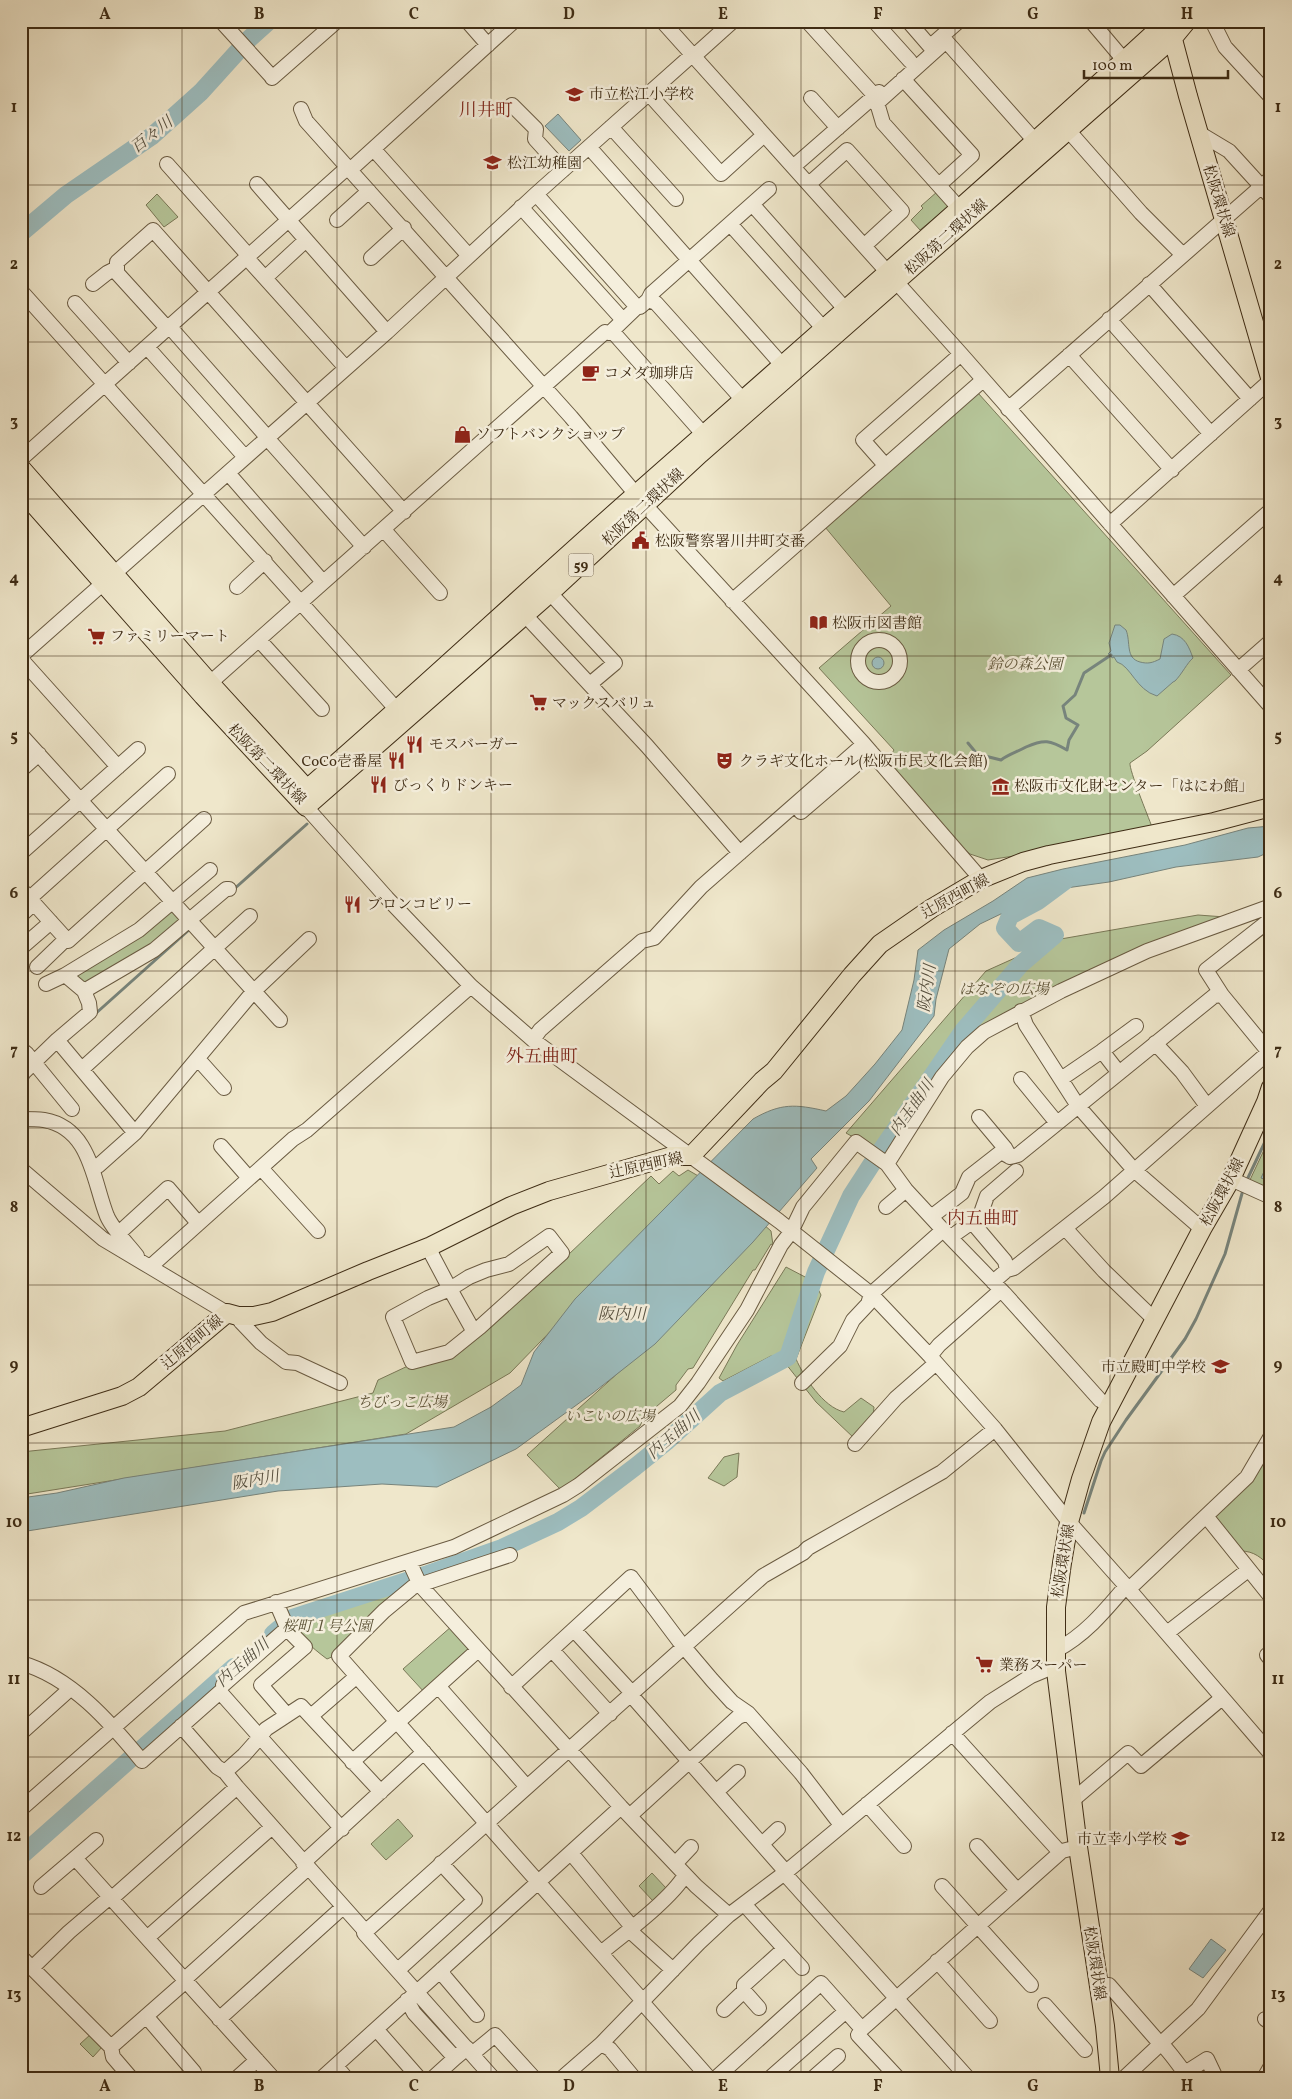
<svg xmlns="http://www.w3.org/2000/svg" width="1292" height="2099" viewBox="0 0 1292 2099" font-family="Vollkorn,'Noto Serif JP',serif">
	<rect width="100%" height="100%" fill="#efe7cb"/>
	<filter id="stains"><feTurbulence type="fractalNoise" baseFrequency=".004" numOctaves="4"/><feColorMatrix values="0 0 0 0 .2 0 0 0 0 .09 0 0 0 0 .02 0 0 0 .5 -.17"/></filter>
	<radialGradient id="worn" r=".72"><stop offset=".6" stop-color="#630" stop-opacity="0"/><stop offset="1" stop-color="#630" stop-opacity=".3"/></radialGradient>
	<!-- green -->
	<path fill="#b6c69a" stroke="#7a7958" d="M938,191L949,203L948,207L920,230L911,220L923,208L921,206Z
		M157,194L178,217L164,227L146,205Z
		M978,393L1231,675L1147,751L1130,763C1129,770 1148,816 1152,827L1073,841L1033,853L988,860L970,854L964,849L887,761L894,750L819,668L891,606L825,527Z
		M171,907L184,920L141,953L86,985L72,972Z
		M1198,915L1225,917L984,1029L887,1156L846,1133L986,971L1055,940Z
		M1271,1135V1191L1249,1182Z
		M688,1170L700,1177L510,1373L406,1434L21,1495V1452L225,1431L373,1393L378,1380L410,1365L434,1359L568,1255L651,1176L659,1184L673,1171L679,1176Z
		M763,1224L771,1231L773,1245L771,1244L755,1270H753L693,1368L688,1369L676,1385V1390L644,1417L640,1426L561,1490L527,1455L659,1336Z
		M817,1266L824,1271L816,1285L821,1295L796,1359C804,1377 823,1407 844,1412L861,1398L874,1407L873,1418L855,1439L816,1402L782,1359L771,1356L723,1381L719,1378L737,1345L786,1267L807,1278Z
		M1271,1451V1567C1261,1558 1255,1551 1240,1551L1213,1515L1250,1477Z
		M739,1453L737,1477L724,1486L708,1478L724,1457Z
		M407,1576L411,1584L334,1656L327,1659C311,1647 296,1634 288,1616L289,1611L346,1596L365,1588Z
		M452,1626L472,1647L425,1693L403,1669Z
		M398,1819L413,1836L386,1860L371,1844Z
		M652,1873L666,1888L653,1901L639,1886Z
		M91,2034L103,2046L93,2057L80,2044Z"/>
	<!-- water -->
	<path fill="#9dbec0" stroke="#77847c" d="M558,114L581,140L569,151L545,126Z
		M1115,625H1120L1126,630C1131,642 1125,658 1140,662C1148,664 1152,663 1160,659L1164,639L1172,634C1185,636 1189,647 1193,658C1187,663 1182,674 1175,681L1173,682L1157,696C1136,690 1131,666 1117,662L1114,657L1112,658L1111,655L1108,654L1111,651L1109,643Z
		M872 663a6 6 0 1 1 12 0a6 6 0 1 1-12 0Z
		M1271,826V851L1258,857L1176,867L1109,882L1066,888L1032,899L980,924L949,949L936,999L934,1016L869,1101L811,1159L817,1168L753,1242L655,1344L593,1393L516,1449L437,1487L382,1484L278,1491L21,1532V1498L57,1493L124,1478L454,1427L491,1407L521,1385L534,1352L575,1299L753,1119C781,1103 795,1104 826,1111L846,1096L875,1064L902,1030L914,980L918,950L944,930L993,901L1027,878L1063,869L1185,845L1248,828Z
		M1271,1156V1182L1261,1178Z
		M1211,1939L1226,1950L1203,1978L1189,1969Z"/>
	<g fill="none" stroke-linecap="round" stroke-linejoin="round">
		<!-- stream -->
		<path stroke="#77847c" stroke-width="3" d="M968,743L977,754L1001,760C1009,754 1017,752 1026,747C1044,739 1050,740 1067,750L1069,740L1078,725L1066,718L1063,706L1075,695L1084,673L1111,655
			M233,890L307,824
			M94,1015L190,929
			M21,1084L28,1078
			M1246,1182L1271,1129
			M1084,1513L1101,1461L1105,1452L1126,1420L1185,1339L1196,1319L1225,1254L1243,1190"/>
		<!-- river -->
		<path stroke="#9dbec0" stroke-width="18" d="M21,233L66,195L152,136L201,92L249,39L269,21
			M273,1634L292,1618L428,1574L502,1548L558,1522L581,1508L635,1467L666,1442L720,1393L788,1357L816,1272L851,1196L873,1162L963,1031L1020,965L1055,935L1039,928L1019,943L1005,928L1010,916L1038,901L1065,881
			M21,1856L234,1667"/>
		<defs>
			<path id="minor" d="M221,21L271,76
				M467,21L488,45
				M662,21L961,354L1271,707
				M807,21L875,96L883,123L959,208
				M874,21L910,61
				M908,21L934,51
				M1091,21L1118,53L1126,59
				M1212,21L1225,47L1271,97
				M934,43L959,21
				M693,57L733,21
				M272,78L337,21
				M903,79L972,155L939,185
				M649,94L721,174L764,135
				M811,98L838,128
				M876,104L946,41L1035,141
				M512,105L536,129L535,139L563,170
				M301,109L306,121L571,417L645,505L864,744L981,879
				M611,127L676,199
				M1067,129L1141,213L1183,255
				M1199,133L1229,151L1271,197
				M589,147L783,366
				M377,153L469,256
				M167,164L248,255
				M793,167L879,92
				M350,170L514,21
				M257,184L387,332
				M809,184L847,150L902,211L864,246
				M536,194L637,307
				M752,204L846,310
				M521,207L623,320
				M337,220L369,191
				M730,224L824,329
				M246,257L346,368
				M371,258L404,228
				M265,278L306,240
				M93,284L107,273L117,268
				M1149,284L1250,399
				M21,291L398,711
				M648,300L656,303L743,400
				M75,303L129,363
				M1109,319L1211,434
				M169,326L268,438
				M167,328L117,273V262L153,230L404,512
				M612,331L704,435
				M147,347L245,457
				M1069,355L1172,470
				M1008,409L1271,178
				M267,438L364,547
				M21,459L348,167
				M885,465L863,440L961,354
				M228,473L323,582
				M1110,524L1271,380
				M384,530L440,593
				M237,587L265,561
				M550,593L615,663L590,684
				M1173,596L1271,510
				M732,601L983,380
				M525,615L647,746L740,853
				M858 661a21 21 0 1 1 42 0a21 21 0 1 1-42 0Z
				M260,641L322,709
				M21,656L387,332L536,194L692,55
				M21,659L118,767
				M1238,670L1271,641
				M210,683L605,332L609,333L612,331L637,307H640L648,300L651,294L769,189
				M21,735L280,1020
				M21,770L39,754
				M307,799L306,807L387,898L471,986L533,1040L779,1221L871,1294L930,1356L995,1429L1069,1522L1126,1586L1271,1754
				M801,812L871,752
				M21,853L138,749
				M21,889L68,941L204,819
				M30,898L168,774
				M21,915L34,903
				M21,948L51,922
				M37,967L66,939
				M46,984L65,975
				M84,991L65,975L139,930L210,870
				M1222,995L1268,1051
				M1021,1011L1026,1025L1078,1106L1134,1170L1202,1229
				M57,1040L135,1133L253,992L309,939
				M533,1040L540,1030L642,941L654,938L701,887L864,744
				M1155,1043L1182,1072L1207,1106
				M21,1049L27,1054L72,1109
				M1102,1051L1136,1026
				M198,1059L224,1088
				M82,1069L250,916
				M1119,1073L1214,996L1222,995L1206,970L1271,919
				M21,1075L57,1040L90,1012L89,1003L84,991L154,950L226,889H229
				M1021,1079L1057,1123
				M979,1117L1005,1148L1010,1157
				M21,1119C29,1119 37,1119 44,1120C91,1128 93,1181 107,1216C113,1230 128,1244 137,1256
				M221,1146L249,1178
				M887,1164L942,1077L967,1047L984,1032L1061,991L1147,951L1271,906
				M98,1166L135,1133
				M261,1168L318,1231
				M21,1169L103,1239L150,1267L293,1139L307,1130L471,986
				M1231,1179L1271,1197
				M886,1207L906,1190
				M931,1217L962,1193L969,1177L1001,1152L1010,1157L1018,1155L1119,1073L1102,1051L1061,1079
				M1065,1228L1104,1271L1155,1320
				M943,1230L1004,1293L1100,1400L1110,1405
				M119,1233L168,1188L198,1223
				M955,1234L972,1222
				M431,1246L432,1255L450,1289L428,1298L393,1317L412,1362L449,1352L480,1327L562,1253L549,1236L509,1264L486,1270L469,1277L450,1289L474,1332
				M150,1267L227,1313
				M1007,1270L1005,1261L972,1222L981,1213L987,1196L1016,1171
				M993,1282L1007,1270L1014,1268L1104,1197L1271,1050
				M238,1316L241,1322L261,1343L286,1362L297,1363L340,1383
				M930,1356L939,1345L1000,1291
				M1271,1436V1404
				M855,1444L896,1398L936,1363
				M1206,1516L1271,1597
				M510,1555L413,1587L384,1611L339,1656L643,2001
				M409,1561L420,1585L621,1807L696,1886L729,1915
				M1129,1589L1247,1477L1271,1436
				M276,1602L288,1630L305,1647L261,1685L287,1715
				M574,1630L632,1693
				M1167,1633L1248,1570
				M552,1650L610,1714
				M1055,1651C1085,1635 1104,1612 1126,1586
				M1267,1655L1271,1660
				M21,1663C71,1677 110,1722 142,1761L220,1692L260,1737L266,1729L301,1706L381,1792
				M223,1685L284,1631L288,1630
				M438,1686L527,1787
				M511,1687L631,1577L679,1641L712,1680L732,1702L748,1713L801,1773L841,1825
				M631,1695L786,1872
				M311,1716L357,1676
				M397,1723L478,1650
				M181,1726L217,1767L225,1772L237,1787L366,1932
				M21,1733L70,1689
				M952,1733L1057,1849L1062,1851
				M352,1762L396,1722
				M225,1772L244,1755L260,1737L342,1829
				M716,1792L738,1772
				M1073,1800L1128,1753L1141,1766L1222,1698
				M867,1804L904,1846
				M21,1809L244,1613L454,1547L563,1495L579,1485L680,1406L698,1383L747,1310L781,1245L791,1232L803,1207L856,1142L887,1164L906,1190L943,1230L871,1294L868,1304L853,1320L840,1346L802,1383
				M635,1811L738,1717L748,1713
				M96,1840L75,1858L273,2078
				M762,1844L778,1829
				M977,1846L1017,1890
				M571,1853L632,1927
				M303,1863L424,1752
				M675,1864L691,1847
				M784,1873L968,2078
				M942,1886L1031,1985
				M41,1887L75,1858
				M110,1897L69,1932L32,1968L111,2047
				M111,1899L237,1787
				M744,1904L802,1968
				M629,1930L673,1970
				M147,1938L272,1827
				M601,1953C624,1934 671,1899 685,1875
				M21,1957L32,1968
				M937,1961L990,2021
				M442,1969L444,1976L477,2015
				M398,1970L475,1900L441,1863
				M185,1979L308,1868
				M1099,1986L1109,1985L1156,2039C1166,2046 1177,2063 1185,2073L1207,2059L1216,2078
				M407,2000L414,2013L455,2058L467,2048
				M642,2002L709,2078
				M1045,2005L1085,2050
				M759,2008L744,1991V1985L784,1949
				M724,2010L744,1991
				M146,2016L194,2072
				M219,2019L343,1907
				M1265,2019L1271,2023
				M376,2029L419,2078
				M858,2035L898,2078
				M601,2044L610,2049L634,2078
				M472,2054L495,2035L534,2078
				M336,2066L346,2078
				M131,2078L113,2057L111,2047L186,1981
				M237,2078L257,2060
				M322,2078L621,1807
				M433,2078L455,2058
				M493,2078L364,1933L763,1576L803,1553L808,1548L942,1472L995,1429
				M562,2078L601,2044L699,1943L729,1915L786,1872L990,1702L1031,1676L1055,1666
				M716,2078L821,1983L862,2029L1062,1851L1078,1847
				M770,2078L846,2011
				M813,2078L838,2056
				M1124,2078L1198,2009L1271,1910
				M1264,2078L1271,2066"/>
			<path id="major" d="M1170,28L1188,96L1271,381
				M21,468L210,683L307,789C418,693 525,592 635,495C813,338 992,182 1167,21
				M21,490L203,696L306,807L550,593L700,454L1173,38L1187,21
				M21,1428L122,1396L139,1387L227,1313L238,1316H254L272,1312L368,1271L431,1246L511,1206L549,1191L672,1156H691L762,1081L774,1071L852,975L880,944L932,908L981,879L1023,862L1049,855L1214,822L1271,807
				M1110,2078L1105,2026L1078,1847L1056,1671V1607L1062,1563L1069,1522L1081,1479L1101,1422L1202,1229L1231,1179L1266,1102L1271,1087"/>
		</defs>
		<!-- minor casing -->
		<use href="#minor" stroke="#6a5b42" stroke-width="16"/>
		<!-- major casing -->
		<use href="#major" stroke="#3e2c15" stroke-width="20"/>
		<!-- minor -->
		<use href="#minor" stroke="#f5efdd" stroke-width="14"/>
		<!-- major -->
		<use href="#major" stroke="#efe7cb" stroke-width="18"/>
	</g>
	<!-- grid -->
	<path fill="none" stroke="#3e2c15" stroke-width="1" stroke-opacity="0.55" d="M182,21V2078M337,21V2078M491,21V2078M646,21V2078M801,21V2078M955,21V2078M1110,21V2078M21,185H1271M21,342H1271M21,499H1271M21,656H1271M21,814H1271M21,971H1271M21,1128H1271M21,1285H1271M21,1443H1271M21,1600H1271M21,1757H1271M21,1914H1271"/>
	<!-- icons -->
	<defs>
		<symbol id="school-bare" viewBox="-9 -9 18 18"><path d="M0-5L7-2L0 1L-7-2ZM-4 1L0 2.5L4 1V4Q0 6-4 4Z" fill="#8f2418" stroke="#f5efdd" stroke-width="2.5" paint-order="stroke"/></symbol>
		<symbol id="cafe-bare" viewBox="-9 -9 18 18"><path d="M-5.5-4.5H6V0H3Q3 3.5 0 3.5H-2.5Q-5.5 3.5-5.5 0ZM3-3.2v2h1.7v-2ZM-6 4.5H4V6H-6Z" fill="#8f2418" stroke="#f5efdd" stroke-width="2.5" paint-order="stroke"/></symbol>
		<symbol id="shop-bare" viewBox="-9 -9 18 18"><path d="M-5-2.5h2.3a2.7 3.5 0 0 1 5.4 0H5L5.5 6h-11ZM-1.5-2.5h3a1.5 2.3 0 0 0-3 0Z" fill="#8f2418" stroke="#f5efdd" stroke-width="2.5" paint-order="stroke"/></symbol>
		<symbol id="civic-bare" viewBox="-9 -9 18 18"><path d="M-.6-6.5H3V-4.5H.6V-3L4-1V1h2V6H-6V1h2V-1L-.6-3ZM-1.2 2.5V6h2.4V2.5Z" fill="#8f2418" stroke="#f5efdd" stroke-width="2.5" paint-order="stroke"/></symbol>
		<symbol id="library-bare" viewBox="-9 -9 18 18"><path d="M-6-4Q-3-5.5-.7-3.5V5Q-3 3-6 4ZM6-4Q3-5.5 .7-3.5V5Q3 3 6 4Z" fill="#8f2418" stroke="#f5efdd" stroke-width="2.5" paint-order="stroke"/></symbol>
		<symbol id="supermarket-bare" viewBox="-9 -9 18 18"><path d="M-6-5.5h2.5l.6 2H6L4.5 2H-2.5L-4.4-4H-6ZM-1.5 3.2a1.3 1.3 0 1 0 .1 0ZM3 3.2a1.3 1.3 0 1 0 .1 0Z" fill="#8f2418" stroke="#f5efdd" stroke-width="2.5" paint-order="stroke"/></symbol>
		<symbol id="restaurant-bare" viewBox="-9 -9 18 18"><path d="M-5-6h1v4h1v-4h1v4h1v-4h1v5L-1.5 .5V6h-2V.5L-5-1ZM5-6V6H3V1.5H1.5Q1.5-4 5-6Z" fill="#8f2418" stroke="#f5efdd" stroke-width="2.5" paint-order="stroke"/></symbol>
		<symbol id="theatre-bare" viewBox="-9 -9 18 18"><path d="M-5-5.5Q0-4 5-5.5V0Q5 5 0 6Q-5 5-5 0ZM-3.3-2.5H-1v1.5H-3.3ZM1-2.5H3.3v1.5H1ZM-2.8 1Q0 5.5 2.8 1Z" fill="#8f2418" stroke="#f5efdd" stroke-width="2.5" paint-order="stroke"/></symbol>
		<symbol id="museum-bare" viewBox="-9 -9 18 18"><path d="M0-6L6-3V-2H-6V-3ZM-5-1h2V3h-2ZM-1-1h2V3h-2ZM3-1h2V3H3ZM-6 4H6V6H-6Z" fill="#8f2418" stroke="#f5efdd" stroke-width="2.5" paint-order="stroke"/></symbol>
	</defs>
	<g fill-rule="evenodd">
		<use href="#school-bare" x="562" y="82" width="25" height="25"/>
		<use href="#school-bare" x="480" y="150" width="25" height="25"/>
		<use href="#cafe-bare" x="578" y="360" width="25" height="25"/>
		<use href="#shop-bare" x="450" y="422" width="25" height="25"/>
		<use href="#civic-bare" x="628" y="528" width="25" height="25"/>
		<use href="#library-bare" x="806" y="610" width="25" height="25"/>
		<use href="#supermarket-bare" x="84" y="624" width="25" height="25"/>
		<use href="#supermarket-bare" x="526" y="690" width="25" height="25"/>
		<use href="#restaurant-bare" x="402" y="732" width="25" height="25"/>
		<use href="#restaurant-bare" x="384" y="748" width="25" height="25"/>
		<use href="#theatre-bare" x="712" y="748" width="25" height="25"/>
		<use href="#restaurant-bare" x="366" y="772" width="25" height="25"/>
		<use href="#museum-bare" x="988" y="774" width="25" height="25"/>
		<use href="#restaurant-bare" x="340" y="892" width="25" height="25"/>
		<use href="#school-bare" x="1208" y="1354" width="25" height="25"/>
		<use href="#supermarket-bare" x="972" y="1652" width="25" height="25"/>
		<use href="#school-bare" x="1168" y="1826" width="25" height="25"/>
	</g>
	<g text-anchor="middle" stroke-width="5" stroke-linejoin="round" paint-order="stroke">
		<!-- shield labels -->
		<rect fill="#f5efdd" stroke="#756651" stroke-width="1" x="568.5" y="553.5" width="25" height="23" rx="4"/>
		<g font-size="14" font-weight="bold" fill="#3e2c15">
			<text x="581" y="570">59</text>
		</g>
		<!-- poi labels -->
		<g font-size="15" fill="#3e2c15" stroke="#f5efdd" text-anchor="start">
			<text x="589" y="99">市立松江小学校</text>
			<text x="507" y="168">松江幼稚園</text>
			<text x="604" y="378">コメダ珈琲店</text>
			<text x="476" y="439">ソフトバンクショップ</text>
			<text x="655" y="546">松阪警察署川井町交番</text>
			<text x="832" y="628">松阪市図書館</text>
			<text x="110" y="641">ファミリーマート</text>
			<text x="552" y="708">マックスバリュ</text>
			<text x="429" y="749">モスバーガー</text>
			<text x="382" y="766" text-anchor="end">CoCo壱番屋</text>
			<text x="739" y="766">クラギ文化ホール(松阪市民文化会館)</text>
			<text x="393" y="790">びっくりドンキー</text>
			<text x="1014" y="791">松阪市文化財センター「はにわ館」</text>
			<text x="367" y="909">ブロンコビリー</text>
			<text x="1206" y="1372" text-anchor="end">市立殿町中学校</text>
			<text x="999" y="1670">業務スーパー</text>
			<text x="1167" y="1844" text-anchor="end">市立幸小学校</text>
		</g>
		<!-- street labels -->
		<g font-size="15" fill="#3e2c15" stroke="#f5efdd">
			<text transform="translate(1219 201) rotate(73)" y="5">松阪環状線</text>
			<text transform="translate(946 237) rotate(-42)" y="5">松阪第二環状線</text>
			<text transform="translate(643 507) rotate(-43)" y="5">松阪第二環状線</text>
			<text transform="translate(267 764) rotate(46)" y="5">松阪第二環状線</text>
			<text transform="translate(955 896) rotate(-29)" y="5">辻原西町線</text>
			<text transform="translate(646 1165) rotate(-12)" y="5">辻原西町線</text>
			<text transform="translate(1222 1192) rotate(-62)" y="5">松阪環状線</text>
			<text transform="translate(192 1342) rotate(-40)" y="5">辻原西町線</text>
			<text transform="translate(1063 1561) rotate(-81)" y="5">松阪環状線</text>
			<text transform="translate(1095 1963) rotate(81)" y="5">松阪環状線</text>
		</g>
		<!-- park labels -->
		<g font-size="15" font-style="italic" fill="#5c5236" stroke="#f5efdd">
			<text x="1025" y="669">鈴の森公園</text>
			<text x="1004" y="994">はなぞの広場</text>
			<text x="402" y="1407">ちびっこ広場</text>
			<text x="610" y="1421">いこいの広場</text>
			<text x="327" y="1631">桜町１号公園</text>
		</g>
		<!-- water labels -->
		<g font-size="16" font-style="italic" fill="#565040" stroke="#f5efdd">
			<text transform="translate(151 134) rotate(-38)" y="6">百々川</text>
			<text transform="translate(926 988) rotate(-82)" y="6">阪内川</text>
			<text transform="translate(911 1107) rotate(-55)" y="6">内玉曲川</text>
			<text x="622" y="1319">阪内川</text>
			<text transform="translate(673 1434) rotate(-41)" y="6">内玉曲川</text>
			<text transform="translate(255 1479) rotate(-10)" y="6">阪内川</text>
			<text transform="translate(242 1662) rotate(-41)" y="6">内玉曲川</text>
		</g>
		<!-- quarter labels -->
		<g font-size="18" fill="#7a1f14" stroke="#f5efdd">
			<text x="486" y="116">川井町</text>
			<text x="542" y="1062">外五曲町</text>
			<text x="983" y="1224">内五曲町</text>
		</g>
	</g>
	<!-- margin -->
	<rect width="1292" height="2099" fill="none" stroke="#efe7cb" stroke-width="55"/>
	<!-- scale -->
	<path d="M1084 70v8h144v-8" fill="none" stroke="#3e2c15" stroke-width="2.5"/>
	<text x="1092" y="70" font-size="15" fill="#3e2c15" stroke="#f5efdd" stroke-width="4" paint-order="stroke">100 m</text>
	<rect x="28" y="28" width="1236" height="2044" fill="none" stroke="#3e2c15" stroke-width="2"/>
	<g font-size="16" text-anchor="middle" font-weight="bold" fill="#3e2c15">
		<text x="105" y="19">A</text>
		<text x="259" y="19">B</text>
		<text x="414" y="19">C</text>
		<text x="569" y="19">D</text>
		<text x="723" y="19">E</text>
		<text x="878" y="19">F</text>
		<text x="1033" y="19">G</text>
		<text x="1187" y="19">H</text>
		<text x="14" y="112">1</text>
		<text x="1278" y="112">1</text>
		<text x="14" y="269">2</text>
		<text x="1278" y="269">2</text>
		<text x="14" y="426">3</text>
		<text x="1278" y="426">3</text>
		<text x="14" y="583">4</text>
		<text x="1278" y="583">4</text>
		<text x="14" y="741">5</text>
		<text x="1278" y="741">5</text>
		<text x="14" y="898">6</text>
		<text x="1278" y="898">6</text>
		<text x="14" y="1055">7</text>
		<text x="1278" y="1055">7</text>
		<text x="14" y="1212">8</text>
		<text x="1278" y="1212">8</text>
		<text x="14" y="1370">9</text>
		<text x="1278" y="1370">9</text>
		<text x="14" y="1527">10</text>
		<text x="1278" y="1527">10</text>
		<text x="14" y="1684">11</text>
		<text x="1278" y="1684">11</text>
		<text x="14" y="1841">12</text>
		<text x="1278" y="1841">12</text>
		<text x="14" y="1999">13</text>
		<text x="1278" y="1999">13</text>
		<text x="105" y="2091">A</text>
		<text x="259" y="2091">B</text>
		<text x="414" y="2091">C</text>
		<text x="569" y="2091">D</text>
		<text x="723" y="2091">E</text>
		<text x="878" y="2091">F</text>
		<text x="1033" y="2091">G</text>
		<text x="1187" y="2091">H</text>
	</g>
	<rect width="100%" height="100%" filter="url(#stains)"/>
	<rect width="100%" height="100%" fill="url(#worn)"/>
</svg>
